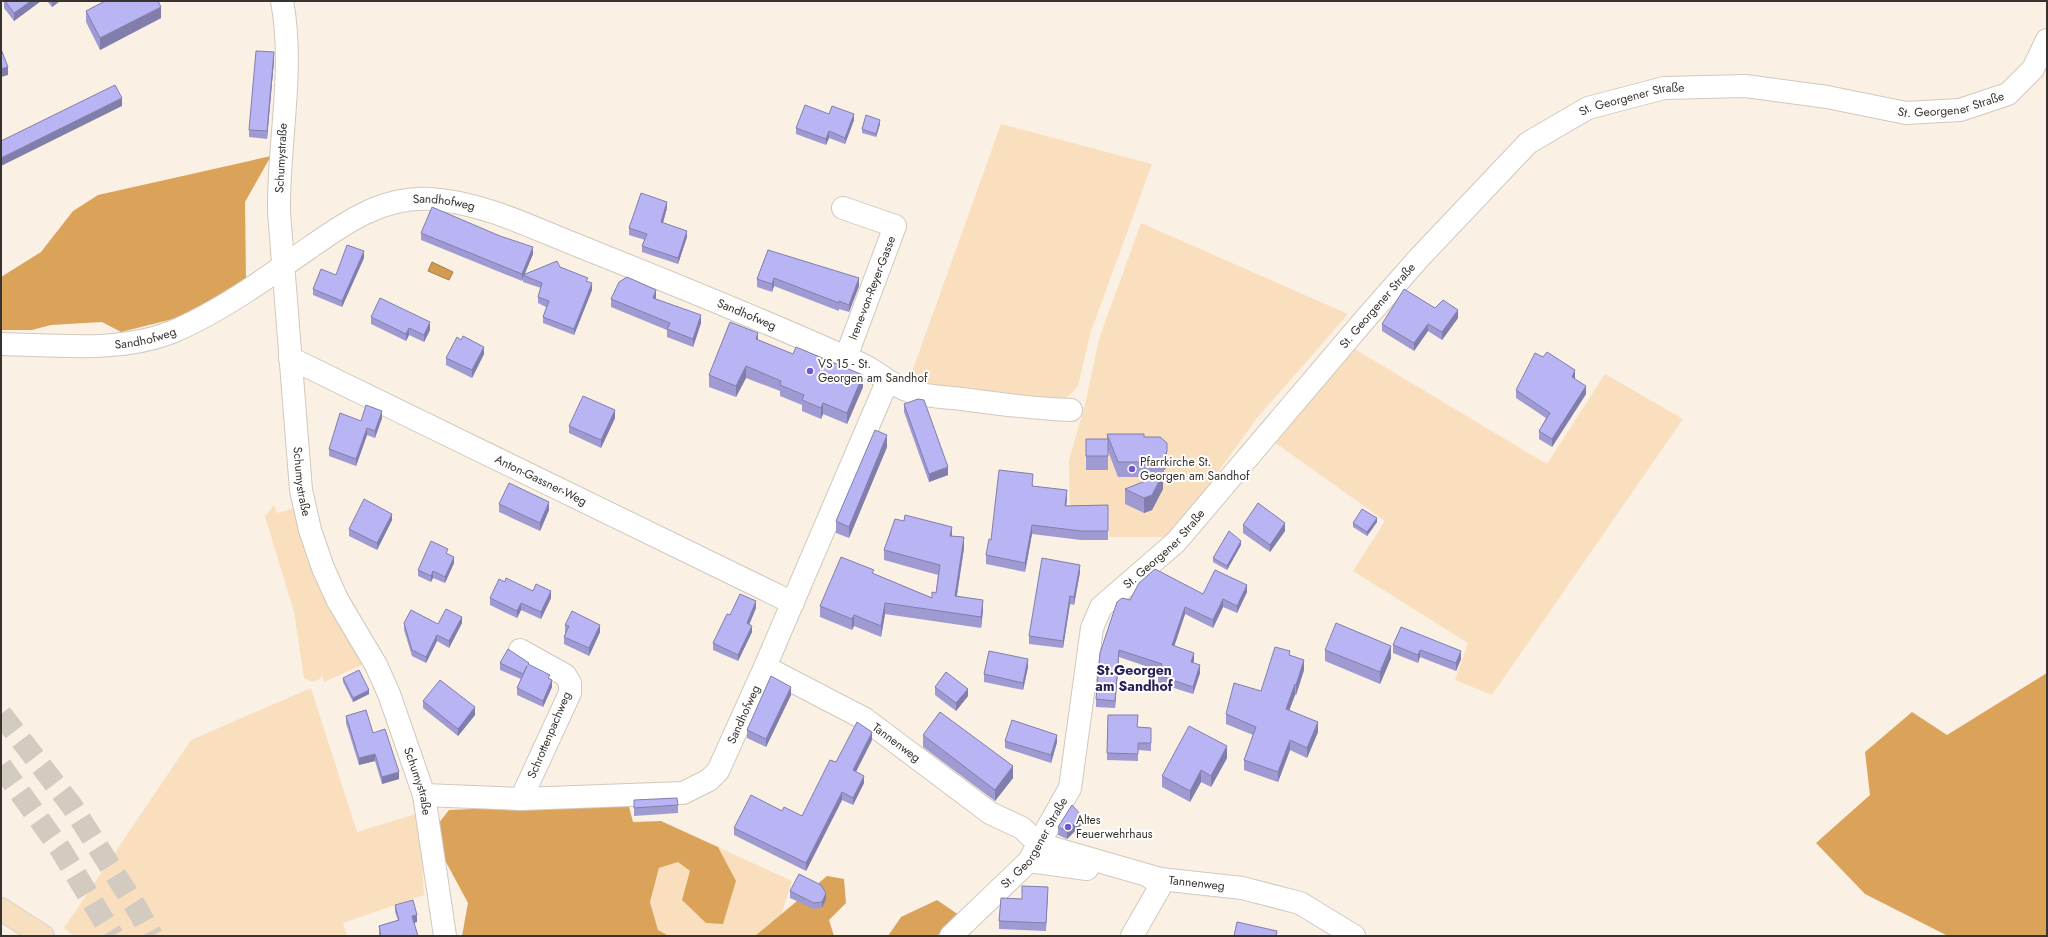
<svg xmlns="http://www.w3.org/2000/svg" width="2048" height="937" viewBox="0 0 2048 937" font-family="Jost,sans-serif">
	<rect width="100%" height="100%" fill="#faf0e4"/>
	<!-- green -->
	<path fill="#fadfbf" d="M1001,124L1152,164L1090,334L1078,386L1064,401L908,383Z
		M1141,223L1348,314L1257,418L1171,537H1109V516H1070L1069,460L1085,405L1099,339Z
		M1353,348L1547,464L1605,374L1683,419L1492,695L1455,680L1468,643L1353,571L1385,521L1270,439Z
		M274,505L277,513L299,507L366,663L324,682L322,675L320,679L312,682L304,678L294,612L265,516Z
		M311,688L357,832L419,813L424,895L343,923L347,936H74L64,928L191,740Z
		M718,847L792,881L781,915L758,935L669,936L658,930L650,902L659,868L678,862L690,871L735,881Z"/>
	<!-- forest -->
	<path fill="#dba359" d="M271,156L245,202L246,279L185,316L121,332L102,322L51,325L32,330H1V277L41,252L73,211L98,195Z
		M2047,673V936H1948L1865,894L1816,843L1870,795L1865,752L1912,712L1947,735Z
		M628,803L633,822L661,821L718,847L736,881L723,924L706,923L682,900L690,871L678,862L659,868L650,902L658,930L669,936H462L468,903L439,849L438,824L449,810Z
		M827,876L844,879L846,903L829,920L834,936H755Z
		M937,900L959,915L937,936H888L901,917Z"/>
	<!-- water -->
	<path fill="#d29b50" stroke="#a47c46" d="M432,262L453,272L449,280L428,271Z"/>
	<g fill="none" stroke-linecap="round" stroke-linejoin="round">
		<!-- highway-tunnel -->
		<path stroke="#d3cac0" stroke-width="22" stroke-dasharray="22 11" stroke-linecap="butt" d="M1,714L72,806L139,912L152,936
			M1,766L61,850L113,936"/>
		<defs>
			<g id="minor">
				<path id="s1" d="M282,1C295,70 278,142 279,212L301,490L310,530L323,568L338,601L376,665L389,694L424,795L445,936"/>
				<path d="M843,208L895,226L846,357"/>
				<path id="s2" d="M1,344C57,345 119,353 172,332C210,316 253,288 286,264C331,234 373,196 430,199C483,202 535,229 584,248C671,283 759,318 845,357C855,361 866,366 875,372C888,381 900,389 916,393C931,397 947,397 962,399C998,404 1034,409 1071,410"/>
				<path id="s3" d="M290,358L793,603"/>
				<path d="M520,650L565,675L570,683V693L521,799"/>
				<path id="s4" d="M765,667L865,719L990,813L1022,828L1039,844L1164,880"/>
				<path id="s5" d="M424,795L521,799L683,793L709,780L718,771L765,667L887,382"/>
				<path d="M1029,861L1087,869"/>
				<path id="s6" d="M1151,878L1242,888L1300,903L1354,936"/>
				<path id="s7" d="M951,936L1029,861L1070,788L1092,628L1101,607L1176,542L1367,317L1419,258L1528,143L1588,108L1664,88L1745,86L1827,97L1906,113L1960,110L2008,94L2033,69L2047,40"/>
				<path d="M1132,936L1164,880"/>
			</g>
			<path id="major" d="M1,909L43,936"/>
		</defs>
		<!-- minor casing -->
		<use href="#minor" stroke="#d2c8bd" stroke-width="24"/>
		<!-- major casing -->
		<use href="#major" stroke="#d3d2d1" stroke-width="24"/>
		<!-- minor -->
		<use href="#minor" stroke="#fff" stroke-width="22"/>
		<!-- major -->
		<use href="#major" stroke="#f8dfc0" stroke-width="22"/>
	</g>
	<!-- wall -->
	<path fill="#9f9bd2" d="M4,1H41L14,21L4,8Z
		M47,1H60L52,7Z
		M86,11L161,18L100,50L86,22Z
		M274,60L267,139L249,137V130Z
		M829,114L854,120L845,144L829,138L826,145L796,134V128Z
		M880,124L876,137L862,133V129Z
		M667,208L663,223L687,237L678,264L642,252V246L645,240L629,235V228Z
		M421,233L533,254L524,275L560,267L588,282L592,290L574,335L543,323V317L546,307L538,303V297L541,288L523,282V278L522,281L421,240Z
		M768,250L859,286L849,312L839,309V311L774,286L772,292L757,287V279Z
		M364,258L342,307L313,295V289Z
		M656,298V299L701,323L693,347L667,337V330L611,307V299Z
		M1435,308L1458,318L1442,340L1428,331L1414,351L1382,331V324Z
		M371,317L430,330L424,342L409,335L406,341L371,324Z
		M758,340L863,387L847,424L823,414L821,419L802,411V405L780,396V391L746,378L736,397L709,387V375Z
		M484,354L472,378L446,365V358Z
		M1575,378V379L1586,394L1552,447L1539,439V431L1546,418L1516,398V390Z
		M904,404L948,475L929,482L904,412Z
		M382,418L375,438L367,435L356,466L329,456V449L361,421Z
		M615,418L601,448L569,433V426Z
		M1107,434L1144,437H1160L1167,467L1164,470V477H1163V489L1152,510L1144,513L1125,504V489L1157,477H1118L1108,451V470H1086V439H1107Z
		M887,447L849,538L836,533V521Z
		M1033,483V486L1067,499L1066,506L1108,505V540H1081L1032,534L1025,572L986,564V555L991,540Z
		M499,504L549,510L540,531L499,512Z
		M392,520L377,550L349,536V529Z
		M1377,522L1367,536L1353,527V523Z
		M1243,525L1285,531L1270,552L1243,533Z
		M952,536L964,548L957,596L983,610L981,628L885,614L881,637L854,626L852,630L820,617V606L874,574L932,598L936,593L938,575L884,560V550Z
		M1241,545L1227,570L1213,562V558Z
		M448,554L454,563L445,583L433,578L431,582L418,576V570Z
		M1080,572L1074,605L1070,604L1063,648L1029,644V636Z
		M505,582L533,591L551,598L541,619L521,610L517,618L490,605V598Z
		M1247,592L1237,613L1223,607L1213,628L1185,614L1174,646L1194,660L1193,663L1200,673L1193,694L1158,683V675L1160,671L1119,657L1115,708L1096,707V699L1130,600L1203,594Z
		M756,608L749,624L752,632L738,661L713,650V643L730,615Z
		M404,623L438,624L462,623L449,648L437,641L426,663L412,656L404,630Z
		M565,625L600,632L589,656L564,644V637L566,633H565Z
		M1401,627L1461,659L1456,671L1420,657L1418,663L1393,653V645Z
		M1325,650L1391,658L1380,684L1325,661Z
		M1290,655L1304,670L1296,695H1295L1289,710L1318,732L1307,758L1290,750L1278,782L1244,770V760L1253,735L1226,724V714L1261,691Z
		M500,663L529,665L550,679L552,687L543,707L517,695V688L521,679L500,670Z
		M1028,667L1023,690L984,682V674Z
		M343,678L369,694L353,702L343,682Z
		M935,687L968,696L956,711L935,695Z
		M791,695L766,747L747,738V730Z
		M423,701L475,715L458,736L423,708Z
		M1108,715L1137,727L1151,728V751L1138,750V761L1107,760Z
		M346,716L373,733L399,779L382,784L375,761L359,765L346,723Z
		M923,735L1013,778L995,801L923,747Z
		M872,740L856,772L864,783L853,805L842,800L806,871L734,835V828L782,811L802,816L836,762Z
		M1005,741L1057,742L1051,763L1005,748Z
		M1227,758L1211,787L1201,782L1190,802L1162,787V776Z
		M634,800L678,805V813L634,816Z
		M1082,824L1067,839L1058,835V827Z
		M790,891L826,899L822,908L814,909L790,898Z
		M1048,895L1046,931L999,929V921L1022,899Z
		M395,905L417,922L414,923L418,936H379V926L398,920L395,912Z"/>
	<!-- shaded-wall -->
	<path fill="#827eab" d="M31,1H41L14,21V13Z
		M52,1H60L52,7Z
		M161,7V18L100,50V38Z
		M274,52V60L267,139V131Z
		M8,67V75L1,77V69Z
		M122,98V106L1,166V158Z
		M854,114V120L845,144V138Z
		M880,120V124L876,137V134Z
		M829,131V138L826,145V139Z
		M667,202V208L661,229V222Z
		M687,231V237L678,264V258Z
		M533,247V254L524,276L523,275V278L522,281V274Z
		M364,251V258L342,307V301Z
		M774,278V286L772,292V284Z
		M859,278V286L849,312V305Z
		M592,283V290L574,335V329Z
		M656,290V298L653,306V298Z
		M1458,310V318L1442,340V332Z
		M701,315V323L693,347V339Z
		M430,322V330L424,342V335Z
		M1428,324V331L1414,351V343Z
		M409,328V335L406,341V334Z
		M758,333V345L756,339Z
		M484,347V354L472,378V370Z
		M746,366V378L736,397V386Z
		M1575,370V378L1572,384V377Z
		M863,375V387L847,424V413Z
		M1586,386V394L1552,447V439Z
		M823,403V414L821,419V408Z
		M615,410V418L601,448V440Z
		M382,411V418L375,438V431Z
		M367,428V435L356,466V459Z
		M887,435V447L849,538V527Z
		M1167,452V467L1164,470V455Z
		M948,467V475L929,482V474Z
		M1163,474V489L1152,510L1144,513V498Z
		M1067,490V499L1065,515V506Z
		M549,502V510L540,531V523Z
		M392,514V520L377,550V543Z
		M1377,518V522L1367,536V532Z
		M1285,523V531L1270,552V545Z
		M1032,525V534L1025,572V563Z
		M952,527V538L950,536Z
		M964,537V548L955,606V596Z
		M1241,541V545L1227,570V566Z
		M454,557V563L445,583V577Z
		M1080,565V572L1074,605V597Z
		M433,571V578L431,582V576Z
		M1247,585V592L1237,613V606Z
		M551,591V598L541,619V612Z
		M1070,596V604L1063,648V641Z
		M1223,599V607L1213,628V620Z
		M983,600V610L981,628V617Z
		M756,601V608L747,630V623Z
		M521,603V610L517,618V611Z
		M885,603V614L881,637V626Z
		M1185,607V614L1172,653V645Z
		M854,615V626L852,630V619Z
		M462,617V623L449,648V641Z
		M600,625V632L589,656V648Z
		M752,626V632L738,661V655Z
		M437,635V641L426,663V657Z
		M1391,646V658L1380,684V672Z
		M1119,650V657L1115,708V701Z
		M1420,650V657L1418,663V655Z
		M1461,651V659L1456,671V663Z
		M1194,653V660L1191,670V662Z
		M1028,659V667L1023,690V683Z
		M1304,660V670L1296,695V685Z
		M1200,665V673L1193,694V687Z
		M552,680V687L543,707V701Z
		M1295,684V695L1286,719V709Z
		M791,687V695L766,747V739Z
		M968,689V696L956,711V703Z
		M369,690V694L353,702V698Z
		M475,707V715L458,736V729Z
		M1318,722V732L1307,758V748Z
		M872,732V740L853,777V770Z
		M1057,735V742L1051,763V755Z
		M1290,740V750L1278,782V772Z
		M1227,746V758L1211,787V776Z
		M375,754V761L359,765V758Z
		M1013,766V778L995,801V790Z
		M1201,770V782L1190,802V791Z
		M399,772V779L382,784V777Z
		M864,776V783L853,805V798Z
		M842,792V800L806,871V863Z
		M1082,816V824L1067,839V831Z
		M826,893V899L822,908V902Z
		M417,915V922L412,923V916Z"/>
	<!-- building -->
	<path fill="#b9b4f4" stroke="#827eab" d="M5,1H31L14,13Z
		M105,1H158L161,7L100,38L86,11Z
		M1,49L8,67L1,69Z
		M256,51L274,52L267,131L249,130Z
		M115,85L122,98L1,158V141Z
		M805,105L829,114L832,106L854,114L845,138L829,131L826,139L796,128Z
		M866,115L880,120L876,134L862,129Z
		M641,193L667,202L661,222L687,231L678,258L642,246L647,234L629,228Z
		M432,207L500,236L533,247L522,274L421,233Z
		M347,245L364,251L342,301L313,289L321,269L336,275Z
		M768,250L859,278L849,305L839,301V303L774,278L772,284L757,279Z
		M557,261L560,267L588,278L586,281L592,283L574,329L543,317L549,301L538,297L542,283L523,275Z
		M627,277L656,290L653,298L701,315L693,339L667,329L670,323L611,299L619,282Z
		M1404,289L1435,308L1443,300L1458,310L1442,332L1428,324L1414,343L1382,324Z
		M380,298L430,322L424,335L409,328L406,334L371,317Z
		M730,322L758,333L756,339L793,354L796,347L863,375L847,413L823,403L821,408L802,400L804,395L780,385L781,381L746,366L736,386L709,375Z
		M463,336L484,347L472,370L446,358L457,337L461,340Z
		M1547,352L1575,370L1572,377L1586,386L1552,439L1539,431L1550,413L1516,390L1535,353L1543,357Z
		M583,396L615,410L601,440L569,426Z
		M918,399L924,400L948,467L929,474L904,404Z
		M366,405L382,411L375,431L367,428L356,459L329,449L340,413L361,421Z
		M875,430L887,435L849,527L836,521Z
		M1107,434H1144V437H1160L1167,443V452L1164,455V462H1118Z
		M1086,439H1108V456H1086Z
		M999,470L1033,474L1032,486L1067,490L1065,506L1108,505V531H1081L1032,525L1025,563L986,555L989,539L991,540Z
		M1163,474L1152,495L1144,498L1125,489Z
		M509,483L549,502L540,523L499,504Z
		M364,499L392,514L377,543L349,529Z
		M1258,503L1285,523L1270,545L1243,525Z
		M1362,509L1377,518L1367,532L1353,523Z
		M905,515L952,527L950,536L964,537L955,596L983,600L981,617L885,603L881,626L854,615L852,619L820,606L841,557L874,570L872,573L932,598V592L936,593L940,565L884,550L895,519L904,521Z
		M1229,531L1241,541L1227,566L1213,558Z
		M431,541L448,549L446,553L454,557L445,577L433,571L431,576L418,570Z
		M1042,558L1080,565L1074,597L1070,596L1063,641L1029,636Z
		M1155,569L1203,594L1215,570L1247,585L1237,606L1223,599L1213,620L1185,607L1172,645L1194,653L1191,662L1200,665L1193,687L1158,675L1162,664L1119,650L1115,701L1096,699L1100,653L1117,602L1122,598L1130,600L1139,583Z
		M506,578L533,591L536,584L551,591L541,612L521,603L517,611L490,598L499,579L505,582Z
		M740,594L756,601L747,623L752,626L738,655L713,643L727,614L730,615Z
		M446,609L462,617L449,641L437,635L426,657L412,650L404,623L411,610L438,624Z
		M572,611L600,625L589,648L564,637L569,626L565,625Z
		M1336,623L1391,646L1380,672L1325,650Z
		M1401,627L1461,651L1456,663L1420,650L1418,655L1393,645Z
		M1275,647L1290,651L1289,655L1304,660L1296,685L1295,684L1286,709L1318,722L1307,748L1290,740L1278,772L1244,760L1256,727L1226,714L1234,683L1261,691Z
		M508,649L529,663L528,664L550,675L548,678L552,680L543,701L517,688L527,666L523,674L500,663Z
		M989,651L1028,659L1023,683L984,674Z
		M359,670L369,690L353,698L343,678Z
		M946,672L968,689L956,703L935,687Z
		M771,676L791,687L766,739L747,730Z
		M440,680L475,707L458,729L423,701Z
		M366,710L373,733L385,729L399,772L382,777L375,754L359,758L346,716Z
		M940,712L1013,766L995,790L923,735Z
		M1108,715H1138L1137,727L1151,728V743H1138V754L1107,753Z
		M1012,720L1057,735L1051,755L1005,741Z
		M857,722L872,732L853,770L864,776L853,798L842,792L806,863L734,828L751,795L782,811L784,807L802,816L830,760L836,762Z
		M1189,726L1227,746L1211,776L1201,770L1190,791L1162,776Z
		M677,798L678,805L634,808V800Z
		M1072,805L1082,816L1067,831L1058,827Z
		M799,874L821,885L826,893L822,902L814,903L790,891Z
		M1022,886L1048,887L1046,923L999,921L1001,898L1022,899Z
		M413,900L417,915L412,916L418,936H381L379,926L399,920L395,905Z
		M1237,922L1277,931L1276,936H1234Z"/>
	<!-- markers -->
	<g fill="#6e57d1" stroke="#fff" stroke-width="1.5">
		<circle cx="810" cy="371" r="4"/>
		<circle cx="1132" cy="469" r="4"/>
		<circle cx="1068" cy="827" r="4"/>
	</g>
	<g text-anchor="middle" stroke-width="4" stroke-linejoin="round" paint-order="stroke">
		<!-- street labels -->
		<g font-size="12" fill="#37332f" stroke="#fff">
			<text dy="4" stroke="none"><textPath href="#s7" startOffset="1122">St. Georgener Straße</textPath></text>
			<text dy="4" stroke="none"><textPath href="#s7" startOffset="1446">St. Georgener Straße</textPath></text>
			<text transform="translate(281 158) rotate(-87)" y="4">Schumystraße</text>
			<text dy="4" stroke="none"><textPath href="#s2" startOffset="481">Sandhofweg</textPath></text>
			<text transform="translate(872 288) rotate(-69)" y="4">Irene-von-Reyer-Gasse</text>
			<text dy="4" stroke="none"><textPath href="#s7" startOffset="786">St. Georgener Straße</textPath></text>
			<text dy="4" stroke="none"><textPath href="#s2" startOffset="805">Sandhofweg</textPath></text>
			<text dy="4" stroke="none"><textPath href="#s2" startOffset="145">Sandhofweg</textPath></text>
			<text dy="4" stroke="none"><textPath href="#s3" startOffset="279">Anton-Gassner-Weg</textPath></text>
			<text dy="4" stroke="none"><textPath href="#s1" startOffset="482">Schumystraße</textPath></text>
			<text dy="4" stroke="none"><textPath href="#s7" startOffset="462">St. Georgener Straße</textPath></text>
			<text dy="4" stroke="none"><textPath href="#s5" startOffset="363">Sandhofweg</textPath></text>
			<text transform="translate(549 735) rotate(-67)" y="4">Schrottenpachweg</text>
			<text dy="4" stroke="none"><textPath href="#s4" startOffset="152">Tannenweg</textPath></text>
			<text dy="4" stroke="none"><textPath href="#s1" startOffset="806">Schumystraße</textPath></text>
			<text dy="4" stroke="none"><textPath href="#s7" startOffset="126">St. Georgener Straße</textPath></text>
			<text dy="4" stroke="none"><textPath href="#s6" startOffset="46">Tannenweg</textPath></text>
		</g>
		<!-- poi labels -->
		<g font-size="12" fill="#37332f" stroke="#fff" text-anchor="start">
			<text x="818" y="368">VS 15 - St.<tspan x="818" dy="14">Georgen am Sandhof</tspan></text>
			<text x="1140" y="466">Pfarrkirche St.<tspan x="1140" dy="14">Georgen am Sandhof</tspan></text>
			<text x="1076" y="824">Altes<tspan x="1076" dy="14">Feuerwehrhaus</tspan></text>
		</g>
		<!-- quarter labels -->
		<g font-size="14" font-weight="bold" fill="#2b205a" stroke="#fff">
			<text x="1134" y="675">St.Georgen<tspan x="1134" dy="16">am Sandhof</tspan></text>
		</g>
	</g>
	<!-- border -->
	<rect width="2048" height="937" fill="none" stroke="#37332f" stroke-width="4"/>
</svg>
